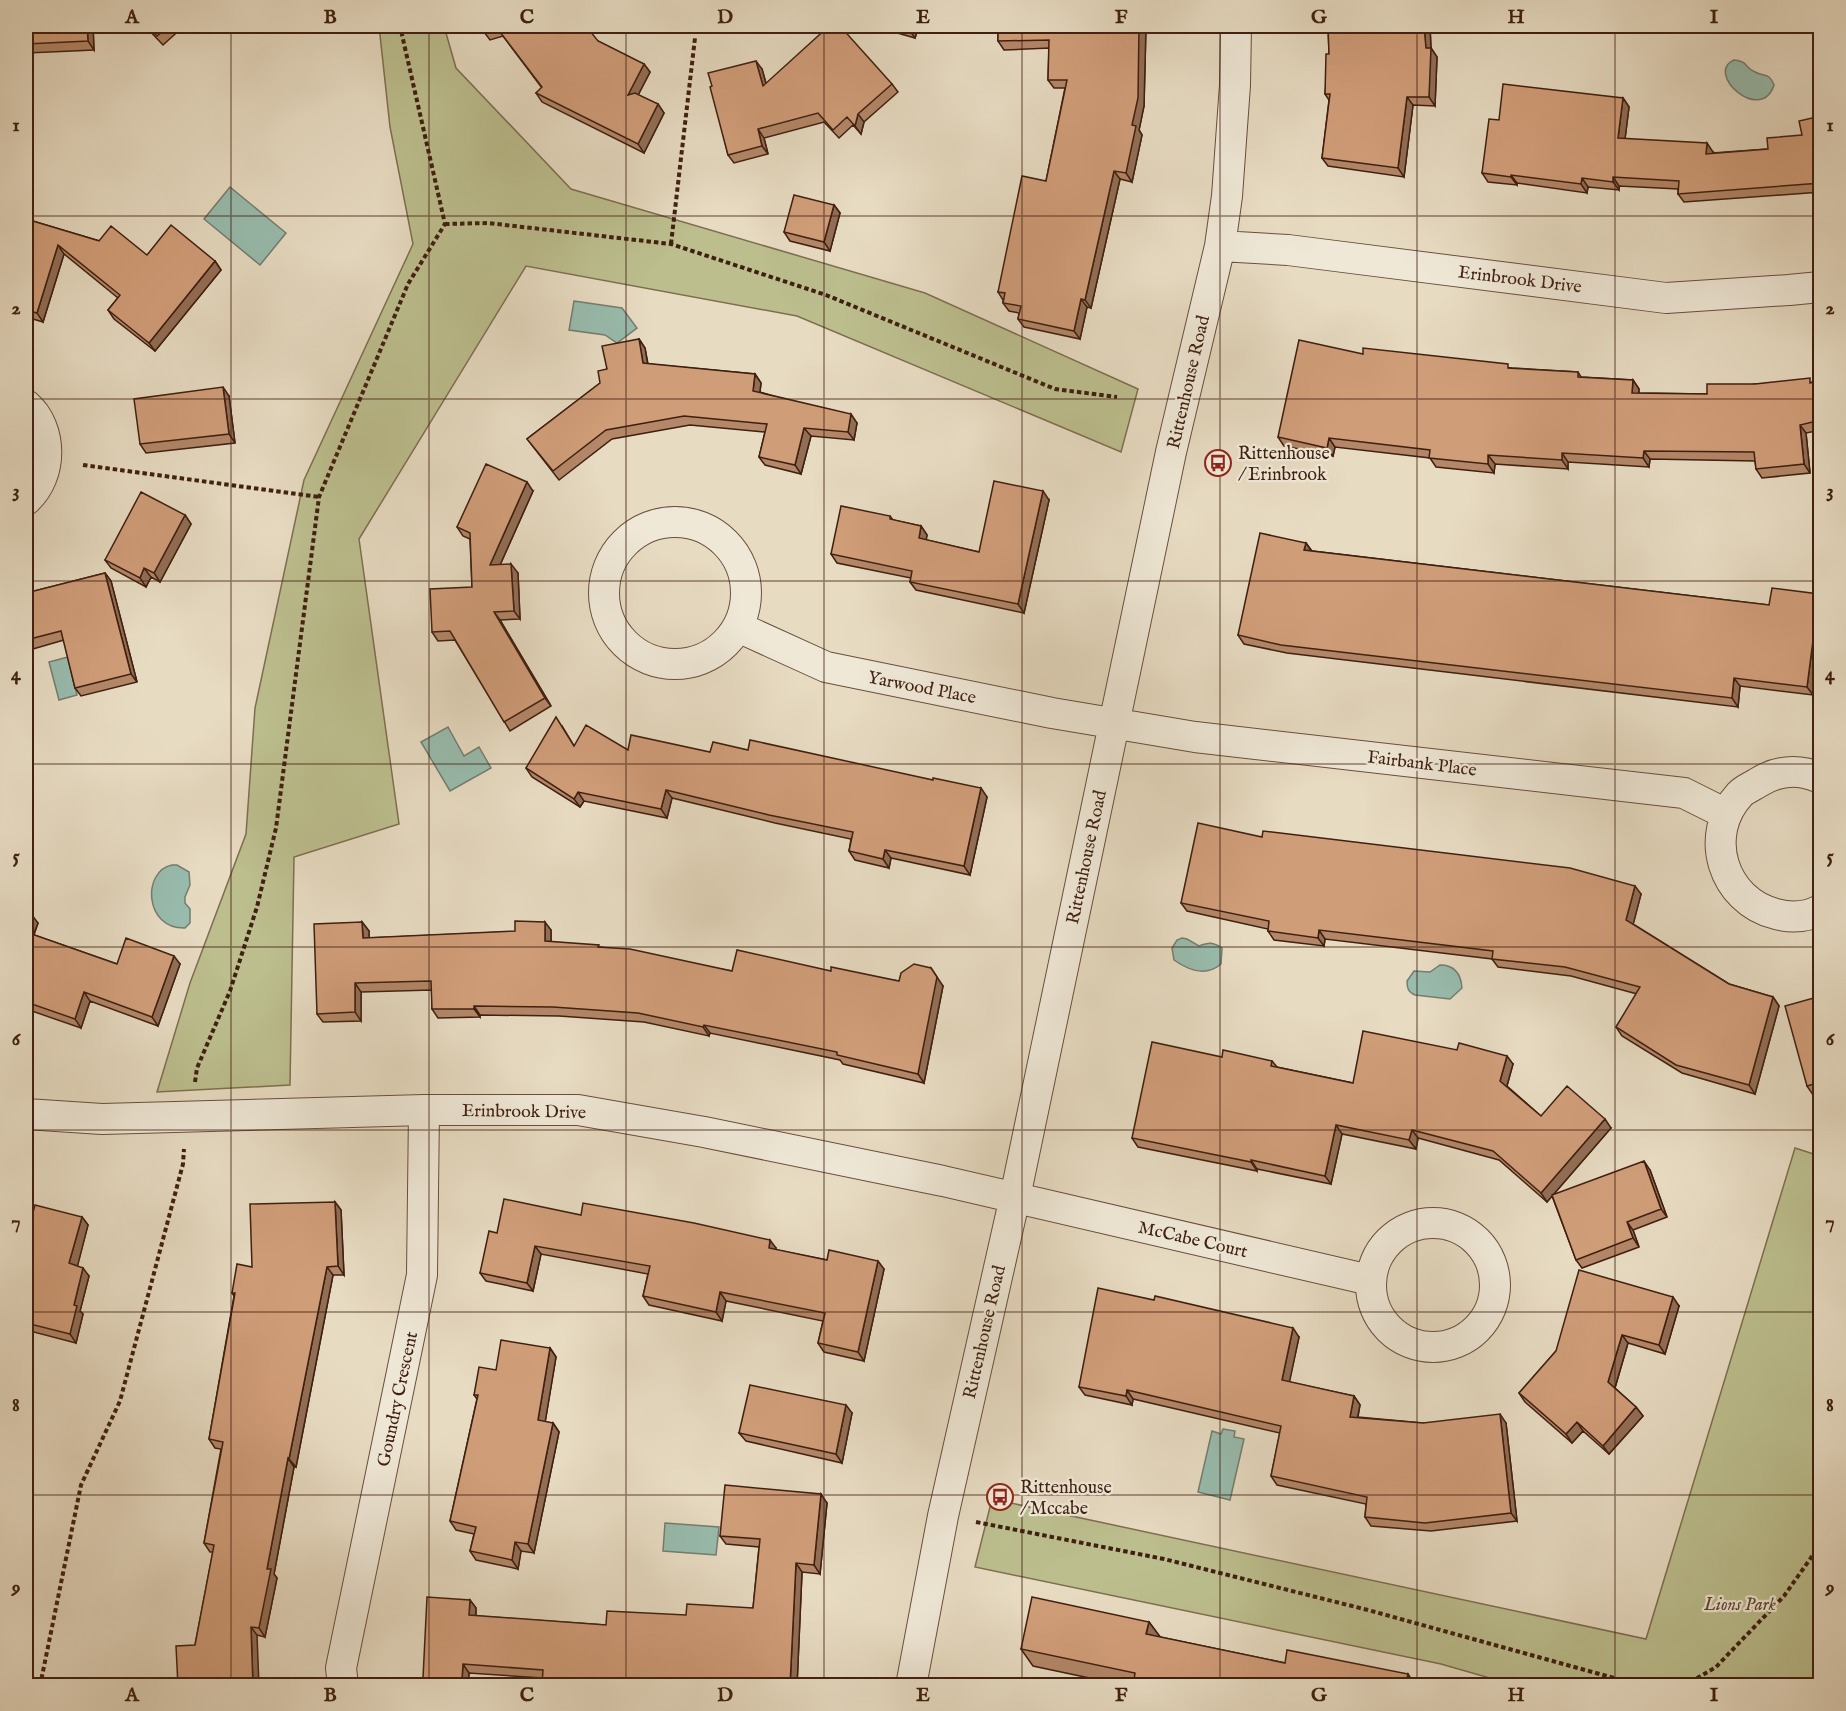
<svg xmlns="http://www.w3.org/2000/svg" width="1846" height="1711" viewBox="0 0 1846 1711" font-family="'IM FELL English',serif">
	<rect width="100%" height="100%" fill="#e7dbc2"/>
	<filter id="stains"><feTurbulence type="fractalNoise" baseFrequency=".00333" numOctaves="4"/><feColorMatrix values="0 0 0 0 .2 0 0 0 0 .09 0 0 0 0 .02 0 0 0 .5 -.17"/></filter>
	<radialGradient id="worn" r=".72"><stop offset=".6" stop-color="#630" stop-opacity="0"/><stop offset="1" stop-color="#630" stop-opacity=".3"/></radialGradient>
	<!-- green -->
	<path fill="#bcbe8e" stroke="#7e6e4f" stroke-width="1.5" d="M379,26H444L456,68L571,189L925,293L1138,389L1121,452L797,316L526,266L359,539L399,824L294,857L290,1085L157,1092L190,983L246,834L255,708L304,480L413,244L390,127Z
		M1795,1148L1820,1156V1685H1514L1441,1664L975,1567L992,1499L1646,1639Z"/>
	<!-- water -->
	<path fill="#98bcae" stroke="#747d6f" stroke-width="1.5" d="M1734,60C1748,61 1745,68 1755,72C1764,77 1769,72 1774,85C1761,125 1704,73 1734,60Z
		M230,187L286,233L260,265L204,219Z
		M574,301L622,308L637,328L617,343L605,335L569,330Z
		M68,657L77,695L59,700L49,662Z
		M448,727L464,756L479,747L491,768L450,791L421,742Z
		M172,865H177L189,872L190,885L185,897V903L190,909V923L185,928C144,929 142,871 172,865Z
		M1182,938L1187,939L1199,946C1209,942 1213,942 1222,948L1221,964C1206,977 1188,970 1174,960L1172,948L1177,940Z
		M1440,965C1455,965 1461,974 1462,988L1450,999L1415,995C1408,992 1407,988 1407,981L1414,971L1430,972Z
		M1223,1429L1235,1431L1234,1437L1244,1439L1230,1500L1198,1492L1212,1431L1221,1434Z
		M665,1523L719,1527L716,1555L663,1551Z"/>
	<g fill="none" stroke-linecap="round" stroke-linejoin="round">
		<defs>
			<path id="minor" d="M1220,246L1288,250L1666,298L1789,290L1820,287
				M26,405C53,428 53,476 26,500
				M604 593a71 71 0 1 1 142 0a71 71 0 1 1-142 0Z
				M738,627L826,667L1052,713L1195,737L1684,793L1726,814
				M1820,778C1800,769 1778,770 1759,782C1753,786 1745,789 1740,794C1702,835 1723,901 1776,914C1791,918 1807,917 1820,910
				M26,1114L102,1119L424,1110H578L704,1132L943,1181L1370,1280
				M1371 1285a62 62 0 1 1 124 0a62 62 0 1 1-124 0Z
				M343,1686L341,1668L422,1275L424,1110
				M911,1686L943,1516L1015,1197L1171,452L1220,246L1227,196L1235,85L1236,26"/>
		</defs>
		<!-- minor casing -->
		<use href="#minor" stroke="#694e3c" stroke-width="32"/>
		<!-- path -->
		<path stroke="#3f1f10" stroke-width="4" stroke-dasharray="4.5 3" stroke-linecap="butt" d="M445,224L488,223L671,244L826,295L1055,389L1117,397
			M671,244L695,38
			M83,465L319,497
			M195,1082L197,1068L230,991L257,907L276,828L319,497L408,284L445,224L400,26
			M976,1522L1164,1559L1368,1610L1643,1686
			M40,1686L81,1485L120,1401L183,1164L184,1149
			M1684,1686L1716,1667L1784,1596L1820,1545"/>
		<!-- minor -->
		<use href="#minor" stroke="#efe8d7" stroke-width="30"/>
	</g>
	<!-- wall -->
	<path fill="#b38768" stroke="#3f1f10" stroke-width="1.5" d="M26,26H93L94,50L27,53L26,51Z
		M145,26H184L163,45Z
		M483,26L598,41L644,64L650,72L638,95L658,104L664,113L644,153L542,102L536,93L542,88L503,36L490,40L484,32Z
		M873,26H919L915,38Z
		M998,26H1146L1144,106L1139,130L1142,135L1132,182L1120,179L1091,308L1087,307L1080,339L1024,327L1018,319L1019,313L1009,311L1003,303V300L998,292L1046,181L1065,88H1054L1048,80L1049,48L1004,50L998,41Z
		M1328,26H1430L1431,48L1437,57L1435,106L1413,105L1404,177L1328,166L1322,158L1329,100L1325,94L1329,54Z
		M762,69L766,83L892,84L898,92L864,122L861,134L853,125L839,138L824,122L764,138L768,154L734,163L728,155L712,86Z
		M1623,98L1629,107L1625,139L1713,152L1712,153L1768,149L1802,135L1821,116V192L1684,202L1678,194V189L1619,186V190L1588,187L1587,193L1517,183V185L1488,182L1482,173L1499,120Z
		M834,205L840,213L830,251L790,241L784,232Z
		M26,219L147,255L215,261L221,270L155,351L114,319L108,310L118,298L64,254L43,322L26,317Z
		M639,339L645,348L648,364L755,374L761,383L760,392L857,423L854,440L811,436L801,474L765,465L759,457L765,432L690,425L612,439L559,480L527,439L600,383L607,369Z
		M1363,354L1512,368L1578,372L1581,377L1633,380L1639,389V393L1707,394L1755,384L1812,382L1821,380V430L1806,433L1810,473L1762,478L1756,469L1755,461L1650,459L1649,467L1568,462V469L1495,464L1494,473L1436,467L1430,458L1335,447L1333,456L1284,446L1278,437Z
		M229,396L235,443L146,453L140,444Z
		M533,491L500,565L518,573L520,619L500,620L551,706L510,731L455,640L438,641L432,632L472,587L470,539L463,536L457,527Z
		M1049,500L1024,613L916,590L910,582L911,578L837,563L831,554L890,516L893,520L921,526L927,535L926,540L979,552Z
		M185,515L191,524L160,582L151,577L146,587L111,568L105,560Z
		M1306,543L1312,551L1769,605L1819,594L1821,597V635L1813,695L1740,686L1738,707L1287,653L1244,644L1238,635Z
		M105,573L111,581L137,682L81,696L75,688L64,640L26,651V593Z
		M562,726L574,746L628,750L710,752L748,750L987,797L970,875L891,858L889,868L855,860L849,851L851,839L775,823L672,798L667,818L584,801L580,807L532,777L526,768Z
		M1262,837L1641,894L1633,924L1729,984L1773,997L1779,1006L1755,1094L1682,1073L1622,1036L1616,1027L1637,994L1571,976L1498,967L1492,959L1325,939L1324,946L1274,940L1268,931V929L1187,911L1181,903Z
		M26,913L38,923L34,935L117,964H180L158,1026L90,1001L81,1028L26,1009Z
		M362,922L369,931V938L551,930V942L600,947L732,971H831L899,981L943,986L924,1083L843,1064L840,1060L710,1033L709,1036L644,1022L559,1016L480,1015V1017L438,1018L432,1009V990L361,992V1021L323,1022L317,1014Z
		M1821,996V1093L1813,1095L1807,1086Z
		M1222,1057L1272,1061L1277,1067L1353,1083L1513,1064L1507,1086L1541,1116L1611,1128L1553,1195L1650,1170L1667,1217L1633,1230L1639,1247L1582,1268L1576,1260L1552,1196L1547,1202L1499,1160L1418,1138L1416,1149L1342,1134L1331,1184L1257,1169V1171L1138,1147L1132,1138Z
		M335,1202L341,1210L344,1275H333L296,1467H294L274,1574L277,1578L265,1637L257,1635L195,1645L213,1552H210L204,1543L221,1449L215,1448L209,1439L234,1296L232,1293Z
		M26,1214L32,1216L82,1217L88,1225L77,1266L89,1276L80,1311L83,1314L76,1343L26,1330Z
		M581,1215L776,1248V1250L827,1260L884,1269L864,1361L824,1352L818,1343L823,1321L726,1301L722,1321L649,1305L643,1296L648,1274L541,1254L533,1291L486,1281L480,1273L497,1233Z
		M1679,1306L1665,1354L1628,1343L1615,1388L1636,1407L1643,1416L1609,1454L1583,1431L1572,1443L1525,1402L1519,1393L1556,1351Z
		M1299,1337L1289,1382L1354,1396L1360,1405L1358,1417L1423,1423H1506L1517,1521L1431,1531L1371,1526L1365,1517L1366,1504L1277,1485L1271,1476L1280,1433L1133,1399L1132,1405L1085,1395L1079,1387Z
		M550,1348L556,1357L545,1422L553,1423L559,1432L534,1553L521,1551L518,1569L476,1560L470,1551L474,1534L456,1530L450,1521L477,1399L474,1395L496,1370Z
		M852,1413L842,1463L746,1441L739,1433Z
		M827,1503L820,1574L802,1572L797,1686H543L542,1684V1678L469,1673L468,1686H428L423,1678L470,1600L476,1608V1616L606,1625L753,1608L759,1547L726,1544L720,1536Z
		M1149,1622L1160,1637L1285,1663L1408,1674L1415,1686H1127L1033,1666L1021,1649Z"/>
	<!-- shaded-wall -->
	<path fill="#926e55" stroke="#3f1f10" stroke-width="1.5" d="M87,26H93L94,50L88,41Z
		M911,26H919L915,38L909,30Z
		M1139,26H1146L1144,106L1139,130L1142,135L1132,182L1126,173L1132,125Z
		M1424,26H1430L1431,50V48L1437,57L1435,106L1429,97Z
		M756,61L762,69L769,95L763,86Z
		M644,64L650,72L634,103L628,95Z
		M1407,97L1413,105L1404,177L1398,168Z
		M1623,98L1629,107L1624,147L1618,138Z
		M658,104L664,113L644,153L638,144Z
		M858,114L864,122L861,134L855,126Z
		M758,129L764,138L768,154L762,146Z
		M1707,143L1713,152L1712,162L1706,154Z
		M1114,171L1120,179L1091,308L1085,300Z
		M1511,175L1517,183V185L1511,177Z
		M1613,177L1619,186V190L1613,182Z
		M1582,178L1588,187L1587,193L1581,184Z
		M834,205L840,213L830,251L824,242Z
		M58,245L64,254L43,322L37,313Z
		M215,261L221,270L155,351L149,343Z
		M1081,299L1087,307L1080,339L1074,331Z
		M639,339L645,348L649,372L643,363Z
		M755,374L761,383L759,399L753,391Z
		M1633,380L1639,389L1638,402L1632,393Z
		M223,387L229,396L235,443L229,434Z
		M851,414L857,423L854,440L848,432Z
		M1800,425L1806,433L1810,473L1804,464Z
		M804,428L811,436L801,474L795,465Z
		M1329,438L1335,447L1333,456L1327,448Z
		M1644,451L1650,459L1649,467L1643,458Z
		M1562,453L1568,462V469L1562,460Z
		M1488,455L1495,464L1494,473L1488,464Z
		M527,482L533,491L496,574L490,565Z
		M1043,491L1049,500L1024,613L1018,604Z
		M185,515L191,524L160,582L154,573Z
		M921,526L927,535L925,547L919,538Z
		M1306,543L1312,552L1304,550Z
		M511,564L518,573L520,619L514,611Z
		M144,568L151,577L146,587L140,578Z
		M105,573L111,581L137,682L131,674Z
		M1819,594L1821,597V635L1813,695L1807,687Z
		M494,612L500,620L551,706L545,698Z
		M1734,678L1740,686L1738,707L1732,698Z
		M981,788L987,797L970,875L964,866Z
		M666,790L672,798L667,818L661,809Z
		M578,792L584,801L580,807L574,799Z
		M885,850L891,858L889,868L883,859Z
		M1635,886L1641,894L1632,929L1626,920Z
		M32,915L38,923L31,941L26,932Z
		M362,922L369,931V947L363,938Z
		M545,922L551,930V950L545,941Z
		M1319,930L1325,939L1324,946L1318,938Z
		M174,956L180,964L158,1026L152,1017Z
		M931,968L943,986L924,1083L918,1074Z
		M355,983L361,992V1021L355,1012Z
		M84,992L90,1001L81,1028L75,1019Z
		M1773,997L1779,1006L1755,1094L1749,1085Z
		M474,1006L480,1015V1017L474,1009Z
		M704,1025L710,1033L709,1036L703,1027Z
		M1507,1056L1513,1064L1506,1089L1500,1081Z
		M1605,1119L1611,1128L1547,1202L1541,1193Z
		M1336,1125L1342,1134L1331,1184L1325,1176Z
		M1412,1130L1418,1138L1416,1149L1409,1140Z
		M1251,1160L1257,1169V1171L1251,1162Z
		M1644,1161L1650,1170L1667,1217L1661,1209Z
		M335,1202L341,1210L344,1275L338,1266Z
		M82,1217L88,1225L76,1272L69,1263Z
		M1627,1222L1633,1230L1639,1247L1633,1238Z
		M770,1240L776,1248L775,1257L769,1248Z
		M535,1246L541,1254L533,1291L527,1283Z
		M878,1261L884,1269L864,1361L858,1352Z
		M327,1267L333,1275L296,1467L289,1459Z
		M83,1268L89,1276L80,1311L83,1314L76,1343L70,1334L74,1305Z
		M720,1292L726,1301L722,1321L716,1312Z
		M1673,1297L1679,1306L1665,1354L1659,1345Z
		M1293,1328L1299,1337L1288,1389L1282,1380Z
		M1622,1335L1628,1343L1614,1391L1608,1382Z
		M550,1348L556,1357L544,1429L538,1420Z
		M1127,1390L1133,1399L1132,1405L1126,1396Z
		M1354,1396L1360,1405L1356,1425L1350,1417Z
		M846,1405L852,1413L842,1463L836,1454Z
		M1636,1407L1643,1416L1609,1454L1603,1446Z
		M1500,1414L1506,1423L1517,1521L1511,1513Z
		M1577,1422L1583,1431L1572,1443L1566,1434Z
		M553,1423L559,1432L534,1553L528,1544Z
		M288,1458L294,1467L274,1574L277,1578L265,1637L259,1628L267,1569Z
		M821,1494L827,1503L820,1574L814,1565Z
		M515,1542L521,1551L518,1569L512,1560Z
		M796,1563L802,1572L797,1686H790Z
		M470,1600L476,1608L475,1624L469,1615Z
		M1149,1622L1161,1638L1146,1634Z
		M251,1627L257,1635L259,1686H253Z
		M463,1664L469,1673L468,1686H466L462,1680Z
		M1408,1674L1415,1686H1405Z"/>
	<!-- building -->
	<path fill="#d09d79" stroke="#3f1f10" stroke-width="1.5" d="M26,26H87L88,41L26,44Z
		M147,26H169L157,36Z
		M483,26H586L598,41L644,64L628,95L635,93L658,104L638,144L536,93L542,87L497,28L484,32Z
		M829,26H840L892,84L858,114L855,126L847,117L833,130L818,113L758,129L762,146L728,155L710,87L712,86L708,73L756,61L763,86Z
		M895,26H911L909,30Z
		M998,26H1139L1138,98L1132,125L1136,126L1126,173L1114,171L1085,300L1081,299L1074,331L1018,319L1021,306L1003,303L1005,293L998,292L1022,176L1046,181L1067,80H1048L1049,40L998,41Z
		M1328,26H1424L1426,48H1431L1429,97H1407L1398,168L1322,158L1330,94H1325L1326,54H1329Z
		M1503,84L1623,98L1618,138L1707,143L1706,154L1768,149L1767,138L1802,135L1799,121L1821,116V183L1678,194L1679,181L1613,177V182L1582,178L1581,184L1511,175V177L1482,173L1489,119L1499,120Z
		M794,195L834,205L824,242L784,232Z
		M26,219L99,241L111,226L147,255L171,225L215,261L149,343L108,310L120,295L58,245L37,313L26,310Z
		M639,339L643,363L755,374L753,391L851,414L848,432L804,428L795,465L759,457L767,424L684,416L606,430L553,471L527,439L600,383L598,371L607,369L602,346Z
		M1299,340L1363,354V348L1508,364V368L1578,372V377L1633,380L1632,393L1707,394V384H1755L1810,378V383L1821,380V420L1800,425L1804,464L1756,469L1754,452L1644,451L1643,458L1562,453V460L1488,455V464L1429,458L1430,450L1329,438L1327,448L1278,437Z
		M223,387L229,434L140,444L134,399Z
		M486,464L527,482L490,565L511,564L514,611L494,612L545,698L504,722L450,631L432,632L430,589L472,587L470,533L457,527Z
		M994,481L1043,491L1018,604L910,582L912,571L831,554L841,506L890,516V519L921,526L919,538L979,552Z
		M141,492L185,515L154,573L144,568L140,578L105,560Z
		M1260,533L1306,543L1304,550L1769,605L1772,588L1819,594L1807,687L1734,678L1732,698L1281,645L1238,635Z
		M105,573L131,674L75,688L61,631L26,640V593Z
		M556,717L574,746L586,725L628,750L631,735L710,752L713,742L748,750L750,740L933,780V778L981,788L964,866L885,850L883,859L849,851L853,832L769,815L666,790L661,809L578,792L574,799L526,768Z
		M1198,823L1262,837L1263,831L1570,868L1635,886L1626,920L1729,984L1773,997L1749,1085L1676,1065L1616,1027L1640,987L1565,967L1492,959L1493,951L1319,930L1318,938L1268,931L1269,921L1181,903Z
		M26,913L32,915L26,932Z
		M515,921L545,922V941L599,945L598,947L630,949L732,971L737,950L831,971V967L899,981L901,973L914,964L931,968L937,977L918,1074L837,1055V1052L704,1025L703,1027L638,1013L553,1007L474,1006V1009H432L431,981L355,983V1012L317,1014L314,924L362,922L363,938L515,931Z
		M26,932L117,964L126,938L174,956L152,1017L84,992L75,1019L26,1002Z
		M1821,996V1082L1807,1086L1785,1006Z
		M1363,1031L1457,1050L1459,1043L1507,1056L1500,1081L1541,1116L1567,1086L1605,1119L1541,1193L1493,1151L1412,1130L1409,1140L1336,1125L1325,1176L1251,1160V1162L1132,1138L1152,1042L1222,1057L1223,1050L1272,1061L1271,1066L1353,1083Z
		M1644,1161L1661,1209L1627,1222L1633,1238L1576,1260L1552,1195Z
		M504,1199L581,1215L583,1203L694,1223L770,1240L769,1248L827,1260L829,1250L878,1261L858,1352L818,1343L825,1313L720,1292L716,1312L643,1296L650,1266L535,1246L527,1283L480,1273L489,1231L497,1233Z
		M335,1202L338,1266L327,1267L289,1459L288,1458L267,1569H271L259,1628L251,1627L253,1686H178L176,1646L195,1645L214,1545L204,1543L223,1442L209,1439L235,1293H232L237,1264L252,1267L250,1204Z
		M35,1205L82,1217L69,1263L83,1268L74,1305L77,1306L70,1334L26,1323V1214L32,1216Z
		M1579,1270L1673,1297L1659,1345L1622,1335L1608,1382L1636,1407L1603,1446L1577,1422L1566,1434L1519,1393L1556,1351Z
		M1098,1288L1154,1300L1155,1296L1293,1328L1282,1380L1354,1396L1350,1417L1423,1423L1500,1414L1511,1513L1425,1523L1365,1517L1367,1497L1271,1476L1281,1426L1127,1390L1126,1396L1079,1387Z
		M501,1340L550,1348L538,1420L553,1423L528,1544L515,1542L512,1560L470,1551L476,1527L450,1521L478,1395H474L479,1367L496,1370Z
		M750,1385L846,1405L836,1454L739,1433Z
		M725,1485L821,1494L814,1565L796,1563L790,1686H568L542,1684L543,1670L463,1664L462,1680L423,1678L427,1597L470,1600L469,1615L606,1625L607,1611L686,1615L687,1604L753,1608L760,1539L720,1536Z
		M1032,1597L1149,1622L1146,1634L1285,1663L1287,1650L1408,1674L1405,1686H1133L1135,1673L1021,1649Z"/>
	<!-- grid -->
	<path fill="none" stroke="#3f1f10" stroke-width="1.5" stroke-opacity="0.55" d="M231,26V1686M429,26V1686M626,26V1686M824,26V1686M1022,26V1686M1220,26V1686M1417,26V1686M1615,26V1686M26,216H1820M26,399H1820M26,581H1820M26,764H1820M26,947H1820M26,1130H1820M26,1312H1820M26,1495H1820"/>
	<!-- icons -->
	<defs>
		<symbol id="bus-ring" viewBox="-11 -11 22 22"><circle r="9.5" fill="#efe8d7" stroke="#8f2418" stroke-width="1.5"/><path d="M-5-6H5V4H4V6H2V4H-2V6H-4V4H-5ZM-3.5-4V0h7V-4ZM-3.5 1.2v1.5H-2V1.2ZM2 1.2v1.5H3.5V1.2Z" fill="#8f2418"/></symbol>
	</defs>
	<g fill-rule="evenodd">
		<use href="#bus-ring" x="1203" y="448" width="30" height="30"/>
		<use href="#bus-ring" x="985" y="1482" width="30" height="30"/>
	</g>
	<g text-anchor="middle" stroke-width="4.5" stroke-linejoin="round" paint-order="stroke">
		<!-- street labels -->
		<g font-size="18" fill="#3f1f10" stroke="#efe8d7">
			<text transform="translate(1520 279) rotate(7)" y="6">Erinbrook Drive</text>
			<text transform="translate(1188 382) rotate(-77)" y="6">Rittenhouse Road</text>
			<text transform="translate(922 687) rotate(11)" y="6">Yarwood Place</text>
			<text transform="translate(1422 763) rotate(7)" y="6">Fairbank Place</text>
			<text transform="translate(1086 857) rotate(-78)" y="6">Rittenhouse Road</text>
			<text transform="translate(524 1111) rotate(1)" y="6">Erinbrook Drive</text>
			<text transform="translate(1193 1239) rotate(13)" y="6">McCabe Court</text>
			<text transform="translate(984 1332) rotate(-77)" y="6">Rittenhouse Road</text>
			<text transform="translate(397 1399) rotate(-78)" y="6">Goundry Crescent</text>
		</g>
		<!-- poi labels -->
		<g font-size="18" fill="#3f1f10" stroke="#efe8d7" text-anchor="start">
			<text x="1238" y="459">Rittenhouse<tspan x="1238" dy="21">/ Erinbrook</tspan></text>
			<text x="1020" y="1493">Rittenhouse<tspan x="1020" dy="21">/ Mccabe</tspan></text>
		</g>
		<!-- park labels -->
		<g font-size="18" font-style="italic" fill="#5e4730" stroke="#efe8d7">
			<text x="1740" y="1610">Lions Park</text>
		</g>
	</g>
	<!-- margin -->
	<rect width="1846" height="1711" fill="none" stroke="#e7dbc2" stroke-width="66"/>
	<rect x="33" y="33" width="1780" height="1645" fill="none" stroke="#3f1f10" stroke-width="2"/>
	<g font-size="20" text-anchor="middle" font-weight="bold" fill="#3f1f10">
		<text x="132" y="23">A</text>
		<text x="330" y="23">B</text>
		<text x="527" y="23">C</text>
		<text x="725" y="23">D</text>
		<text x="923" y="23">E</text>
		<text x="1121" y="23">F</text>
		<text x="1319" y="23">G</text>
		<text x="1516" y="23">H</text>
		<text x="1714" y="23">I</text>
		<text x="16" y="131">1</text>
		<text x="1830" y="131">1</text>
		<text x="16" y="314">2</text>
		<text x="1830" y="314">2</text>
		<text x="16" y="497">3</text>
		<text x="1830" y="497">3</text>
		<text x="16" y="680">4</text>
		<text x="1830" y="680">4</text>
		<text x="16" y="862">5</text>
		<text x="1830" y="862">5</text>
		<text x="16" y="1045">6</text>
		<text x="1830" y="1045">6</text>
		<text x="16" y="1228">7</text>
		<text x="1830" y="1228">7</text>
		<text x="16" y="1411">8</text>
		<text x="1830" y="1411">8</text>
		<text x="16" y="1593">9</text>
		<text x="1830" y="1593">9</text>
		<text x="132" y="1701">A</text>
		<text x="330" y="1701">B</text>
		<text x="527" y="1701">C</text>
		<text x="725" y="1701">D</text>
		<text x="923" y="1701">E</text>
		<text x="1121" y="1701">F</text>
		<text x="1319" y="1701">G</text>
		<text x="1516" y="1701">H</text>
		<text x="1714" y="1701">I</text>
	</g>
	<rect width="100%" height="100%" filter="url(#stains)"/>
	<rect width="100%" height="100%" fill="url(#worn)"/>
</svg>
